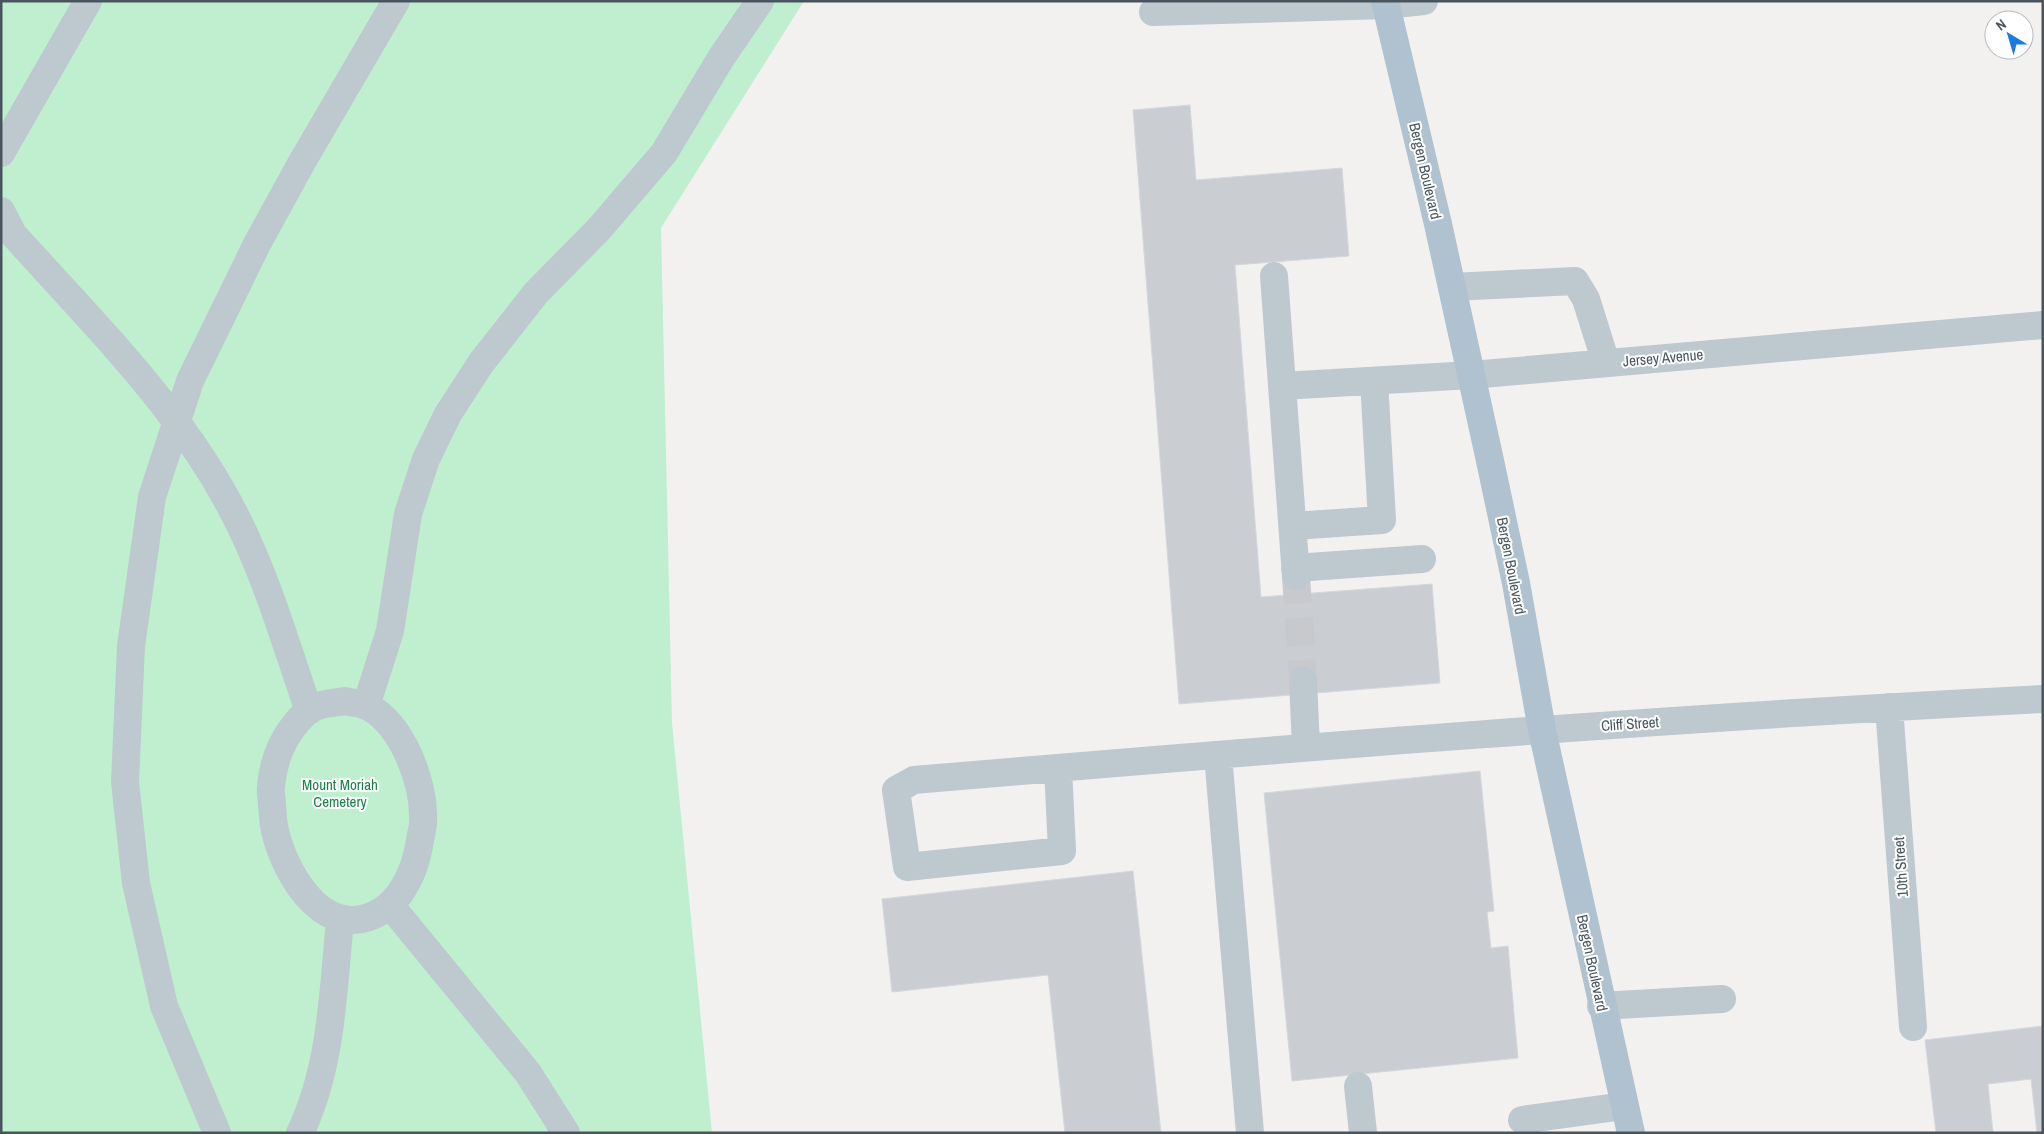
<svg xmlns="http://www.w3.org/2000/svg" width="2044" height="1134" viewBox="0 0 2044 1134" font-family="'Archivo Narrow',sans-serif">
	<rect width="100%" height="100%" fill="#f3f0f0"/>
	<!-- green -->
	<path fill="#c0efd0" d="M1,1H804L661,228L672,723L712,1133H1Z"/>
	<!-- building -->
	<path fill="#caced3" stroke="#d4d7dc" d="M1190,105L1196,180L1342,168L1349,256L1235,265L1261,597L1432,584L1440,683L1179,704L1133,110Z
		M1480,771L1494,911L1487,912L1491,948L1508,946L1518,1058L1292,1081L1264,793Z
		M1133,871L1161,1133H1065L1048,975L892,992L882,899Z
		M2043,1026V1133H2037L2031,1079L1988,1084L1993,1133H1936L1925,1040Z"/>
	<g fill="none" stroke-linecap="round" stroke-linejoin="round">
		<!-- minor-tunnel -->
		<path stroke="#c8c9cc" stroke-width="28" stroke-dasharray="28 14" stroke-linecap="butt" d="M1296,576L1303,680"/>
		<!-- minor -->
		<path stroke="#bec8cf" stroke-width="28" d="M1153,12L1386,5L1424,1
			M1,153L88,1
			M1,211L13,234C98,329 194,421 247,540C272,595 289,654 309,711
			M1274,276L1296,576
			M1452,287L1575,281L1586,299L1606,363
			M1282,386L1471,375L2043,325
			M1293,526L1382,520L1374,381
			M1295,568L1422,559
			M1303,680L1306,747
			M345,701C352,703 361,703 367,706C404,725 425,785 423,824C422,831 420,839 419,846C415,869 403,897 383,910C328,946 286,878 275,831C273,823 273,814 272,805C272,799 270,792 271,786C273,765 280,744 293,727C299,719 306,711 315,707C324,703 336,703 345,701Z
			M366,706L390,631L408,514L426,459L448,414L481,363L536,293L599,229L664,153L721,58L760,1
			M1889,707L1913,1027
			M1218,755L1250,1133
			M1058,768L1062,851L907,867L896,790L914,780C1290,748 1666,718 2043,699
			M390,905L528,1073L566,1133
			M1601,1006L1722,999
			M1358,1086L1363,1133
			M1522,1120L1624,1106
			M217,1133L164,1006L136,883L125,782L131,646L152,497L190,381L257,244L302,162L396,1
			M300,1133C332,1067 333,991 340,920"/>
		<!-- major -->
		<path stroke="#b0c1cf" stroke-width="28" d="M1385,1L1438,224L1489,456L1516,583L1542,730L1631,1133"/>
	</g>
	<g text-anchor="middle" stroke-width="4" stroke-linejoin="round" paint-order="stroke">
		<!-- street labels -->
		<g font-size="15" fill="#48555e" stroke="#fff">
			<text transform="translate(1425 171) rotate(77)" y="5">Bergen Boulevard</text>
			<text transform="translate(1663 358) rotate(-5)" y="5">Jersey Avenue</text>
			<text transform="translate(1511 566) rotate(79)" y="5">Bergen Boulevard</text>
			<text transform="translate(1630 724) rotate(-4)" y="5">Cliff Street</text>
			<text transform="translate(1901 867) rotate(-94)" y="5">10th Street</text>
			<text transform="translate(1592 963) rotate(78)" y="5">Bergen Boulevard</text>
		</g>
		<!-- park labels -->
		<g font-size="15" fill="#188047" stroke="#fff">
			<text x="340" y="790">Mount Moriah<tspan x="340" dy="17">Cemetery</tspan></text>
		</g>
	</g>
	<!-- border -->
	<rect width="2044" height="1134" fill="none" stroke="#48555e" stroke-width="5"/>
	<!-- north arrow -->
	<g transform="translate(2009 35) rotate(322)"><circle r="24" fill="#ffffff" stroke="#b6bbbf"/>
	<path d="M0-4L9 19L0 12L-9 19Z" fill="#1a7be4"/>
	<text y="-8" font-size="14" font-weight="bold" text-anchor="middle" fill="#48555e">N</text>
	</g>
</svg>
